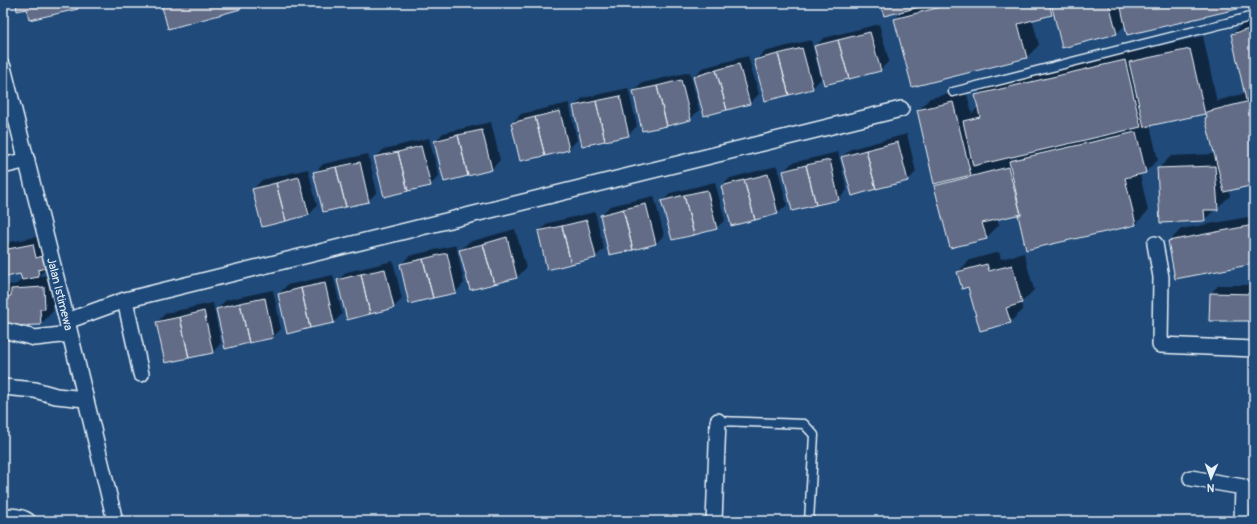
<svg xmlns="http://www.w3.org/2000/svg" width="1257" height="524" viewBox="0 0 1257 524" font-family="Pangolin,sans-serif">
	<rect width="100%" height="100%" fill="#1f4a7a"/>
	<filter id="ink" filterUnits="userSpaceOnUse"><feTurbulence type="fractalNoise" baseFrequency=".025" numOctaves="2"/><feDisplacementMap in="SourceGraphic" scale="8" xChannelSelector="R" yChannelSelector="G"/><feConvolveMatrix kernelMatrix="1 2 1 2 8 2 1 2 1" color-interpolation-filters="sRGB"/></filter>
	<g filter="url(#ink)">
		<!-- shadow -->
		<path fill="#0007" d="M17,3H83L78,8L27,7Z
			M162,3H245L240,8Z
			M881,3H1254V4L1126,24L1117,33L1063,47L1054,12L1052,15L1032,19L1039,45L1026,58L895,19L904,10Z
			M1254,19V184L1229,190L1230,196L1204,220L1158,169L1171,156L1215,154L1207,111L1204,113L1150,125L1158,160L1145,172L1140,174L1148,211L1136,224L1027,249L1019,216L1023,212L997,219L999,225L986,238L935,187L940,181L918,111L930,98L966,90L972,114L978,107L976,96L992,80L1141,45L1142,50L1203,36L1217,102L1220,100L1246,93L1232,34L1245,21Z
			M879,24L889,61L880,70L815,46L824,38Z
			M811,40L821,79L812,88L756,60L764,52Z
			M748,56L759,94L750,103L705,115L694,77L702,68Z
			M690,72L699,110L690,119L634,91L642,83Z
			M628,88L637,126L628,135L574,106L583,98Z
			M3,99L5,107L3,109Z
			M569,103L577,140L569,149L512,123L521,114Z
			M491,122L500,160L492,169L444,181L435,142L443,133Z
			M907,134L916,172L908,180L842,157L851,149Z
			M429,138L439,176L430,185L375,158L384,149Z
			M838,152L847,190L839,199L784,171L792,163Z
			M368,154L377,192L368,201L315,173L323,164Z
			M777,166L787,205L778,213L731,225L722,186L730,178Z
			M308,169L317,206L309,215L253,189L262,180Z
			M715,182L725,220L716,228L663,201L671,193Z
			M654,196L664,235L655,244L601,215L610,206Z
			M595,212L604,249L595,257L539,232L548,223Z
			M1254,216V263L1169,242L1181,229Z
			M515,229L526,268L517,277L470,289L460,250L469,242Z
			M41,236L47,267L39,276L56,275L57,295L53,300V311L41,324L3,325V291L9,285L17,284L22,279L21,273L3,259V249L10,242Z
			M456,245L464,283L456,292L410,303L401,265L409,256Z
			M999,252L1001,259L1024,253L1034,290L1021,303L1023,310L1010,322L969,286L958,272L970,260Z
			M393,261L402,299L394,307L338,280L347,272Z
			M333,275L342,314L334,322L279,294L287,285Z
			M1219,285H1254V320L1211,293Z
			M273,290L281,329L273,337L217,309L226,300Z
			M213,303L221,343L213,352L157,322L166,313Z"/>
		<!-- building -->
		<path fill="#636c86" stroke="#e8f1f8" d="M16,3H77L78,9L29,20L27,9L17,11Z
			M161,3H239L241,9L168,29Z
			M880,3H931L932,4L884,16Z
			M956,3H1049L1052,15L1018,24L1027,58L912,87L894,19Z
			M1051,3H1109L1117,34L1062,48Z
			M1120,3H1254V5L1127,35Z
			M1254,28V98L1246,100L1231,34Z
			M870,32L881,71L849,79L838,40Z
			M838,40L849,79L824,85L814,46Z
			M802,48L813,89L789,95L778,54Z
			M1190,49L1205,114L1144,127L1129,62Z
			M778,54L789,95L765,101L754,60Z
			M1125,60L1141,127L973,166L963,121L980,117L975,95Z
			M739,64L750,104L727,110L716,70Z
			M716,70L727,110L704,116L693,77Z
			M681,80L691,120L667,126L657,86Z
			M657,86L667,126L642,131L633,91Z
			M620,96L629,136L605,141L596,101Z
			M1254,100V185L1224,192L1205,118L1207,117L1206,112Z
			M596,101L605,141L582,146L573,106Z
			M953,102L971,175L934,184L917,110Z
			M560,111L569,150L545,156L535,117Z
			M535,117L545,156L520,161L511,123Z
			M482,130L492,170L468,176L458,135Z
			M1136,132L1146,173L1125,178L1136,225L1026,250L1018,215H1021L1009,161Z
			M458,135L468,176L444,182L434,141Z
			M898,142L908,181L876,189L866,150Z
			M421,146L431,186L408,191L398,152Z
			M866,150L876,189L852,196L841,157Z
			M398,152L408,191L384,197L374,157Z
			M830,160L839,200L816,205L806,165Z
			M360,162L369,202L346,207L336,167Z
			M806,165L816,205L792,211L783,171Z
			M1215,166L1218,210H1204L1205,221L1160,223L1157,168Z
			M336,167L346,207L323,212L313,172Z
			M1008,167L1021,214L982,223L987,239L950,248L934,186Z
			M768,174L778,214L755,220L744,180Z
			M299,177L309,215L286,221L276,183Z
			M744,180L755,220L731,226L721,186Z
			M276,183L286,221L262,227L252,189Z
			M707,190L717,229L694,235L684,195Z
			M684,195L694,235L672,240L661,201Z
			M646,204L656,244L633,250L623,209Z
			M623,209L633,250L609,255L600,215Z
			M587,220L596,258L571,264L562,226Z
			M1254,225V264L1175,279L1168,241Z
			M562,226L571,264L547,270L538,231Z
			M507,237L517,278L494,284L483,244Z
			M33,244L36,258L43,256L45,268L38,270L39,277L22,280L20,274L6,277L3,264V250Z
			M483,244L494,284L470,290L459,250Z
			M447,253L456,293L433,298L423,259Z
			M423,259L433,298L409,304L400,264Z
			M987,264L989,271L1012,265L1022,303L1006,308L1011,323L980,331L968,287L962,289L957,272Z
			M385,269L394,308L370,314L361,274Z
			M361,274L370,314L347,320L337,280Z
			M325,283L334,323L310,328L301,288Z
			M44,287L45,309H40L41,325L3,326V297L11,296V289Z
			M301,288L310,328L287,334L278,294Z
			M1210,293L1254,294V321H1209Z
			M265,298L273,338L249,343L240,303Z
			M240,303L249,343L225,349L216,309Z
			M204,311L213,353L189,358L180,317Z
			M180,317L189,358L165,363L156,322Z"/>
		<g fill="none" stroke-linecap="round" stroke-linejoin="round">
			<defs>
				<path id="lane" d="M953,92L1254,16
					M718,421L804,424L814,435L809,521"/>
				<path id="street" d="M3,67L67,321L115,521
					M3,166L27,160
					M1155,244L1161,277L1160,345L1254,349
					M125,300L141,374
					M67,321L125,300L901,109
					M3,330L35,338L70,334
					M3,387L35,390L56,396L85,399
					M1191,478L1243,487L1242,521
					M3,516C12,516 21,516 28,521
					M714,521L718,421"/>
			</defs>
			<!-- lane casing -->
			<use href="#lane" stroke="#e8f1f8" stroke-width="11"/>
			<!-- street casing -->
			<use href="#street" stroke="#e8f1f8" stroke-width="18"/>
			<!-- lane -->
			<use href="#lane" stroke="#1f4a7a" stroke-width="8"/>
			<!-- street -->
			<use href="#street" stroke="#1f4a7a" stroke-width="15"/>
		</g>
	</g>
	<g text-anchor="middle" stroke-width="4" stroke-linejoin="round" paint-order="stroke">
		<!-- street labels -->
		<g font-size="12" fill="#e8f1f8" stroke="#1f4a7a">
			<text transform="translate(60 294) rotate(76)" y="4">Jalan Istimewa</text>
		</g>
	</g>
	<!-- margin -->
	<rect width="1257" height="524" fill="none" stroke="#1f4a7a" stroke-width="16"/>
	<rect x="8" y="8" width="1241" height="508" fill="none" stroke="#e8f1f8" stroke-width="1.5" filter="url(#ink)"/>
	<!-- north arrow -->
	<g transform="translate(1211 478) rotate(182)" stroke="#1f4a7a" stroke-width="3" paint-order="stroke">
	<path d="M0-3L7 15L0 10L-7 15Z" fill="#e8f1f8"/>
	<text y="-6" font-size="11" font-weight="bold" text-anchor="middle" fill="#e8f1f8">N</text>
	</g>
</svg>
